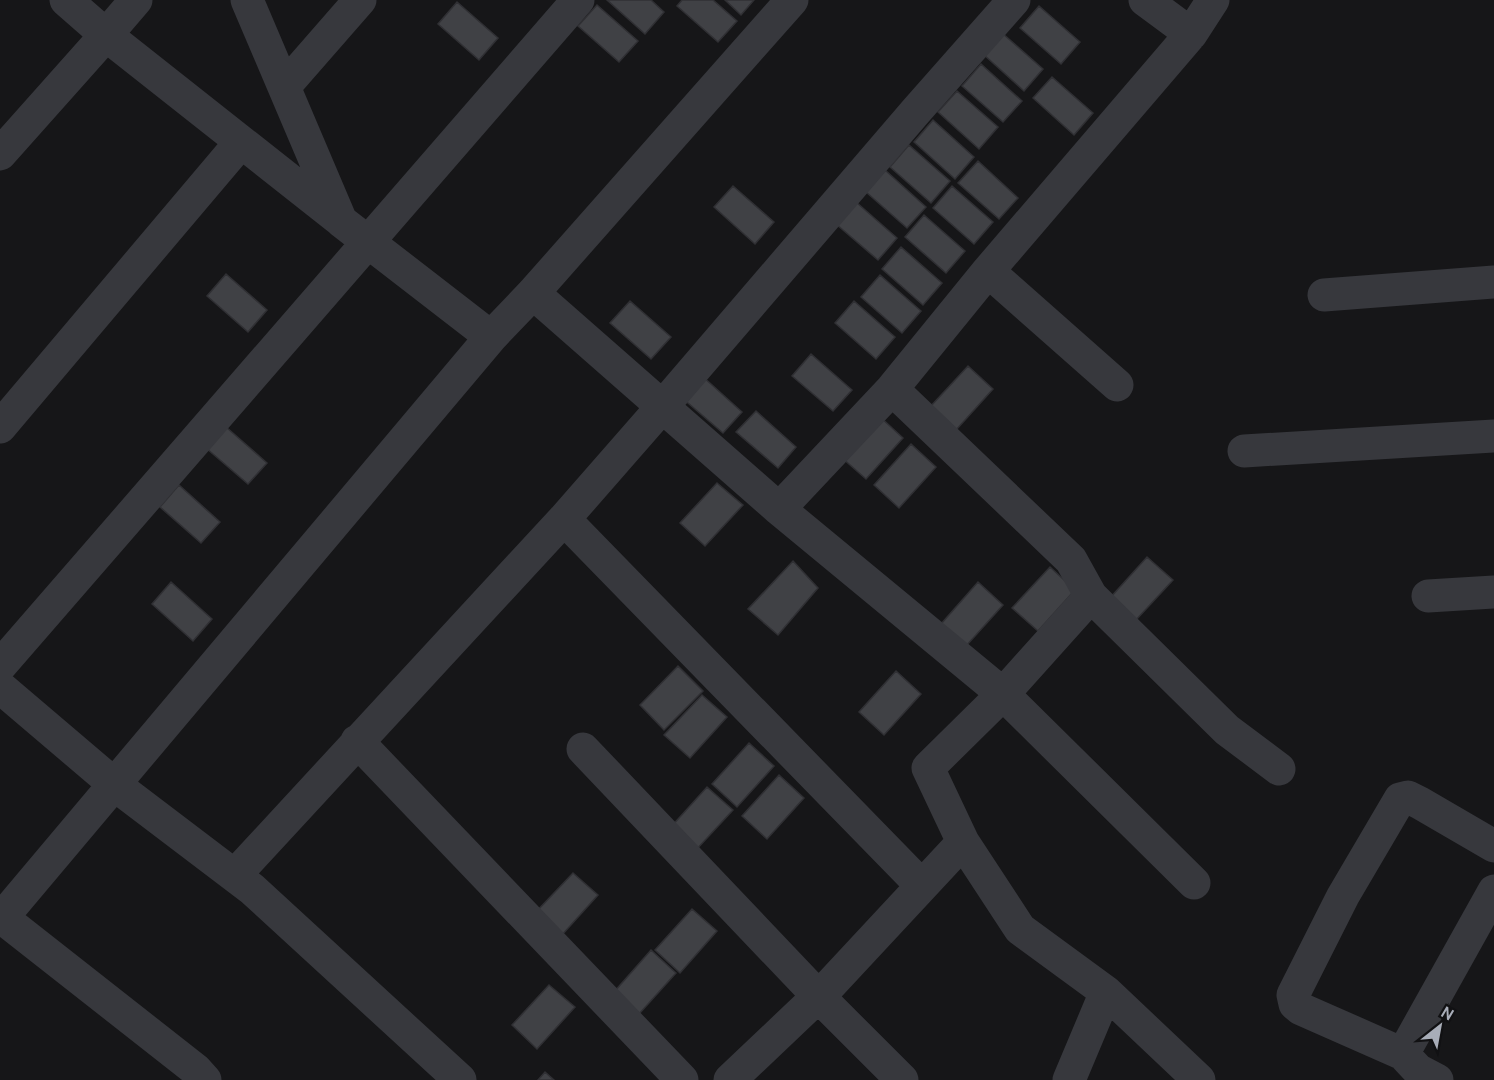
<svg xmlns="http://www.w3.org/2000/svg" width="1494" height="1080" viewBox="0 0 1494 1080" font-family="Cabin,sans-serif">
	<rect width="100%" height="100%" fill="#161618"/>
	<!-- building -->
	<path fill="#404145" stroke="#303034" stroke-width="1.5" d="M607,0H651L664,12L645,34Z
		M682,0H713L737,21L718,42L677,6Z
		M725,0H754L741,15Z
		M457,2L498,38L479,60L438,24Z
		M597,5L638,41L619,62L578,26Z
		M1039,6L1080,42L1061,64L1020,28Z
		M1002,33L1043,69L1024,91L983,54Z
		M981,64L1022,101L1003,122L962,86Z
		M1052,77L1093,113L1074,135L1033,98Z
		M957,91L998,127L979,149L938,112Z
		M933,120L974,157L955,179L914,142Z
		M909,145L950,181L931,203L890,167Z
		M978,161L1018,198L999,219L958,183Z
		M885,170L926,207L907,228L866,192Z
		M733,186L774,222L755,244L714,207Z
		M952,186L993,222L974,244L933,208Z
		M856,202L897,238L878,260L836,224Z
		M924,215L965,251L946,273L905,237Z
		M901,247L942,283L923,305L882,269Z
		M226,274L267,310L248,332L207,296Z
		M880,275L921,311L902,333L861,297Z
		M630,301L671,337L651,359L610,323Z
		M854,301L895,337L876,359L835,323Z
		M811,354L852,390L833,411L792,376Z
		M968,366L993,389L956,430L930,407Z
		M701,375L742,412L723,433L681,397Z
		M756,411L796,447L778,468L736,432Z
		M878,415L903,438L866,479L841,457Z
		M226,427L267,463L248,484L206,448Z
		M911,444L936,467L899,508L874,485Z
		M717,483L743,505L705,546L680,523Z
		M179,485L220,522L201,543L160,507Z
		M1147,557L1173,580L1135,621L1110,598Z
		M793,561L818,588L778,635L748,609Z
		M1050,567L1075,590L1038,631L1012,608Z
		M171,582L212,619L193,641L152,604Z
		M978,582L1003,605L966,646L941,624Z
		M678,666L703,691L664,730L640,705Z
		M896,671L921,694L884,735L859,712Z
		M702,695L727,717L690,758L664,735Z
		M749,743L774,766L737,807L712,784Z
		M779,775L804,798L767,839L742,816Z
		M707,787L733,810L695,851L670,828Z
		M573,873L598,895L561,936L535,913Z
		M692,909L717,931L680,973L655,950Z
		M651,950L676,973L639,1014L614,992Z
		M549,985L575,1007L537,1049L512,1025Z
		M545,1072L554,1080H538Z"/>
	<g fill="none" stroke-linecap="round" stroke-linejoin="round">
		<!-- minor -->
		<path stroke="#37383d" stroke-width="33" d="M136,0L106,35L339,219
			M247,0L341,221L491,337
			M1191,34L1213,0
			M284,87L360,0
			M0,154L106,35L66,0
			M988,271L1117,385
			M533,293L779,509L892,389L988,271L1191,34L1145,0
			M1324,295L1494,282
			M892,389L1071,560L1091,596L1227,730L1279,769
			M0,427L241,142
			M1244,451L1494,436
			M779,509L1003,694L928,768L963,842L1020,929L1106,992L1069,1080
			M564,519L922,886
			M1091,596L1003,694L1194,883
			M1428,596L1494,592
			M0,666L578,0
			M0,687L115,785L252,889L460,1080
			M357,741L682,1080
			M583,749L818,996L902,1080
			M235,875L564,519L662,407L916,111L1014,0
			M0,916L196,1070L205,1080
			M0,920L491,337L533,293L792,0
			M1106,992L1199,1080
			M1403,1054L1494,891
			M730,1080L828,987L963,842
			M1437,1080L1418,1070L1403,1054L1301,1009L1295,1004L1293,995L1343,896L1400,799L1408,797L1420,803L1494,846"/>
	</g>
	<!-- north arrow -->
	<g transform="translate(1440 1026) rotate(31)" stroke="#111113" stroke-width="4.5" paint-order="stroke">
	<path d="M0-4.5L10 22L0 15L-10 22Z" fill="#a8adb8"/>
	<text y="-9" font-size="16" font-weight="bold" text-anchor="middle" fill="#a8adb8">N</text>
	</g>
</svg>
